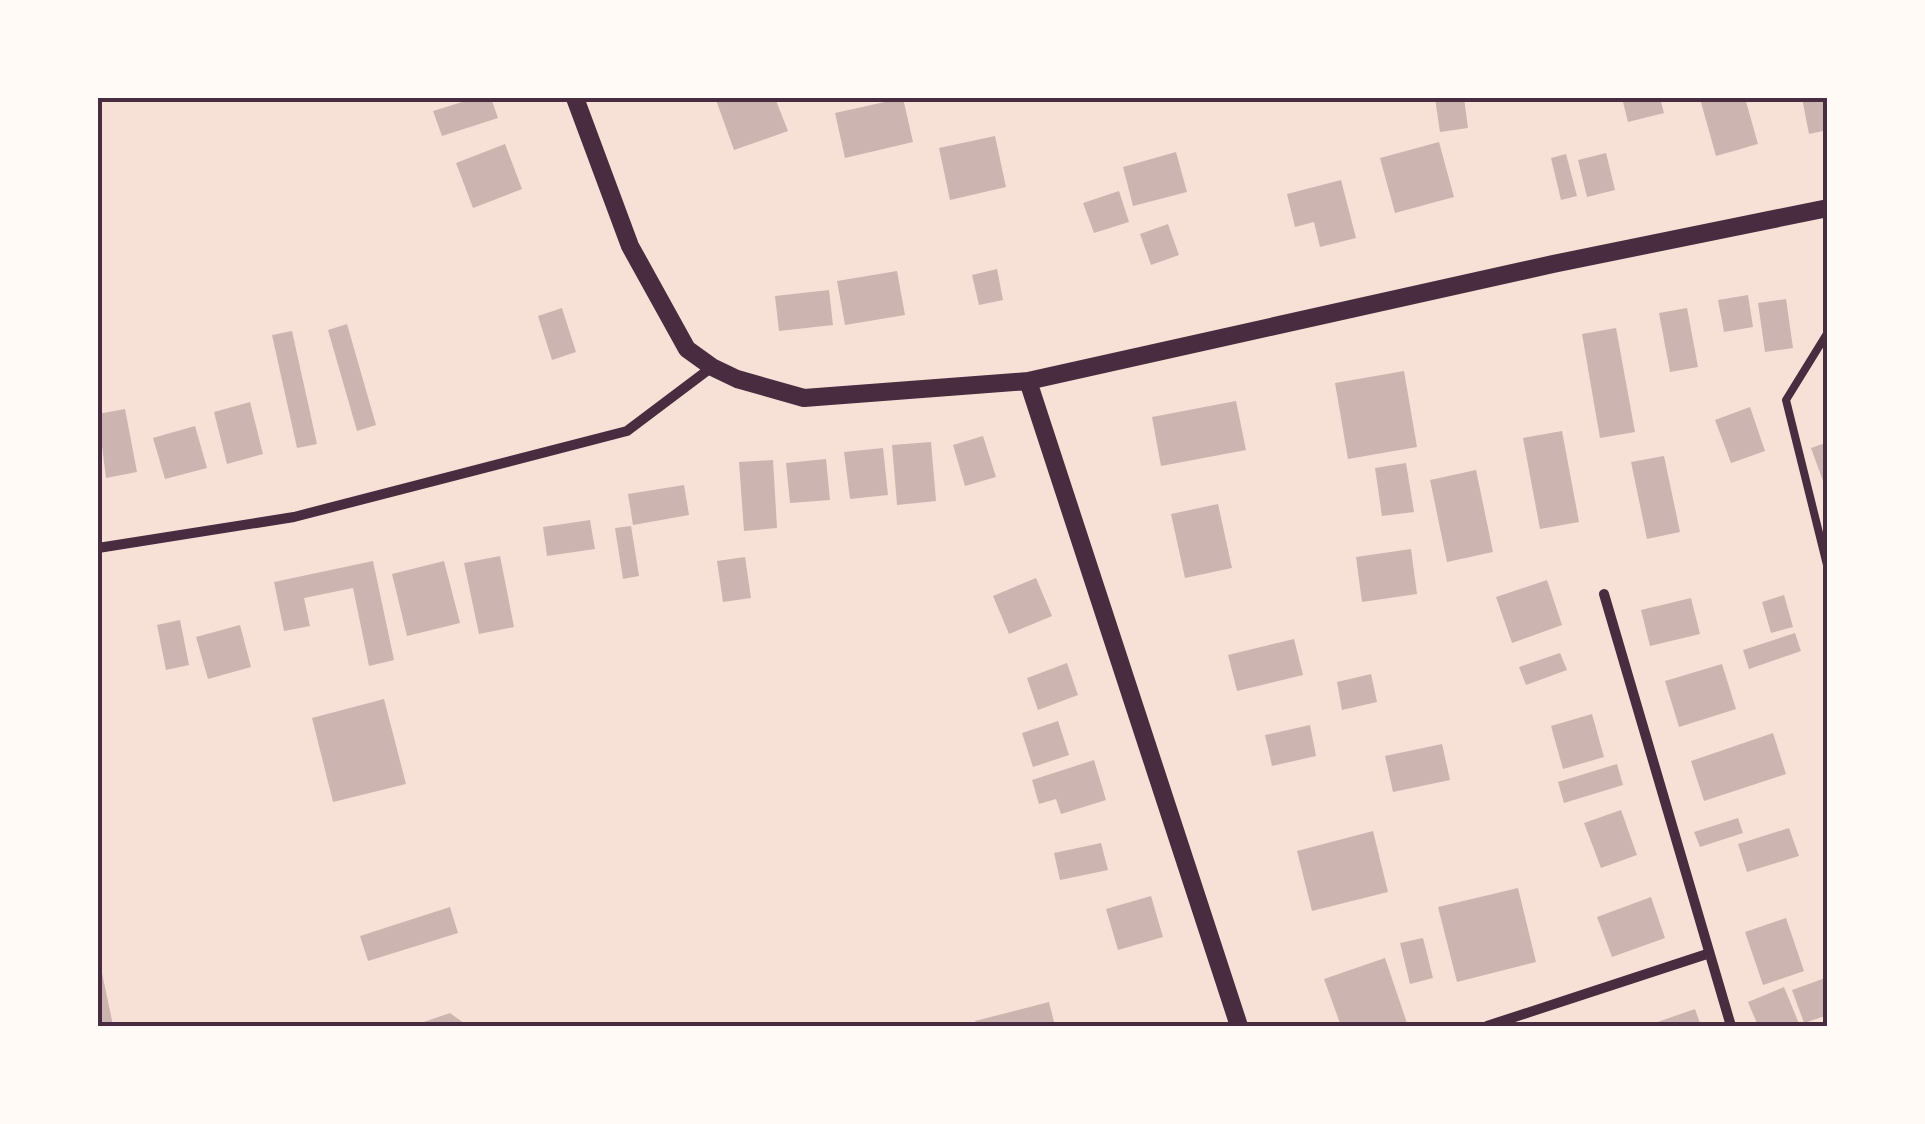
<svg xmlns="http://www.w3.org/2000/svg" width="1925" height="1124" viewBox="0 0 1925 1124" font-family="Lato,sans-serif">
	<rect width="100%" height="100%" fill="#f7e1d7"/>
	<!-- building -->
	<path fill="#ccb4b1" d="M475,98H491L498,118L442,136L433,111Z
		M723,98H775L788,131L734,150L716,100Z
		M903,98L913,142L845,158L835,113Z
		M1435,98H1464L1468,128L1440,132Z
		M1622,98H1660L1664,113L1628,122Z
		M1706,98H1745L1758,144L1716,156L1700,99Z
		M1802,98H1828V130L1809,134Z
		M995,136L1006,187L950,200L939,148Z
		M1439,142L1454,197L1395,213L1380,158Z
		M505,144L522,189L473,208L456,163Z
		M1176,152L1187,192L1133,206L1123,167Z
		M1606,153L1615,190L1587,197L1578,160Z
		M1566,154L1577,196L1561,200L1551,158Z
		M1341,180L1356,238L1320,247L1314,222L1295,227L1287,194Z
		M1119,191L1129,222L1094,233L1083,203Z
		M1168,224L1179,255L1151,265L1140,234Z
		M997,269L1003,300L979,305L972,275Z
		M897,271L905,315L845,325L837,281Z
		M829,290L833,325L779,331L775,296Z
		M1748,295L1753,327L1724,332L1718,300Z
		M1786,299L1793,348L1765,352L1758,303Z
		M562,308L576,352L552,360L538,316Z
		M1687,308L1698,367L1670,372L1659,313Z
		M347,324L376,425L357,431L328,330Z
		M1616,328L1635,432L1600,438L1582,334Z
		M292,331L317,444L297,448L272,335Z
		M1404,371L1417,447L1348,459L1335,383Z
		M1236,401L1246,450L1161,466L1152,417Z
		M250,402L263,454L227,464L214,412Z
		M1750,407L1765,451L1731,463L1715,420Z
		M125,409L137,472L106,478L98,414Z
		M195,426L207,468L165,479L153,438Z
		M1562,431L1579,522L1540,529L1523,438Z
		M983,436L996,477L965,486L953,445Z
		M931,442L936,501L897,505L892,445Z
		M1828,442V492H1827L1811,448Z
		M883,448L888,495L850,499L844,452Z
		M1664,456L1680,532L1647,539L1631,462Z
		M826,459L830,500L790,503L786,463Z
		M773,460L777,528L744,531L739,462Z
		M1406,463L1414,512L1382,516L1375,468Z
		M1476,470L1493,552L1447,562L1430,480Z
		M684,485L689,515L633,525L628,494Z
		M1218,504L1232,568L1185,578L1171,514Z
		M590,520L595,549L547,556L543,527Z
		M631,526L639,576L623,579L615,528Z
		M1411,549L1417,594L1362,602L1356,557Z
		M500,556L514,627L479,634L464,563Z
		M745,557L751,598L723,602L717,561Z
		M373,561L394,660L369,666L353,588L304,598L310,626L284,631L274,582Z
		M444,561L460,623L407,636L392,574Z
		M1036,578L1052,616L1009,634L993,596Z
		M1547,580L1562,625L1512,643L1496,597Z
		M1784,595L1793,627L1771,633L1762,602Z
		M1691,598L1700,634L1650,646L1641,610Z
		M180,620L189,665L166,670L157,625Z
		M240,625L251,667L208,679L196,637Z
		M1795,633L1801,651L1749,669L1743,650Z
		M1294,639L1303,675L1237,691L1228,655Z
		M1560,653L1567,670L1526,685L1519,667Z
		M1067,663L1078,695L1038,710L1027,678Z
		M1722,664L1736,709L1679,727L1665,681Z
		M1371,674L1377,702L1342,710L1337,682Z
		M384,699L406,784L333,802L312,718Z
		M1592,714L1604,757L1563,769L1551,726Z
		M1058,721L1069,755L1033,767L1022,733Z
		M1310,725L1316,756L1272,766L1265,735Z
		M1773,733L1786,774L1704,801L1691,761Z
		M1442,744L1450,780L1393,792L1385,756Z
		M1094,760L1106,800L1061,814L1056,799L1039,804L1032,780Z
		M1617,764L1623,785L1564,803L1558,782Z
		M1621,810L1637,855L1601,868L1584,823Z
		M1738,818L1743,833L1700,847L1694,832Z
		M1789,828L1799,856L1747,872L1738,844Z
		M1373,831L1388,892L1312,911L1297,851Z
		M1101,843L1108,870L1060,880L1054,853Z
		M1518,888L1536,962L1457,982L1438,907Z
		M1151,896L1163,937L1118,950L1106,909Z
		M1651,897L1665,938L1612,957L1597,917Z
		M450,907L458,933L368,961L360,936Z
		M1786,918L1804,971L1763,985L1745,932Z
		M1423,938L1433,978L1410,984L1400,943Z
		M98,954L113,1025L104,1026H98Z
		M1385,958L1408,1026H1341L1324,979Z
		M1828,977V1015L1804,1023L1792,990Z
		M1784,987L1800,1026H1758L1748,1002Z
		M1049,1002L1055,1026H977L975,1021Z
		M1695,1009L1701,1026H1646Z
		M450,1013L468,1026H412Z"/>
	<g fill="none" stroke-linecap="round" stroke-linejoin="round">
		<!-- service -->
		<path stroke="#4a2c40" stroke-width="8" d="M1828,332L1786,400L1828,569"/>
		<!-- minor -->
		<path stroke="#4a2c40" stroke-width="10" d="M98,548L294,517L627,431L712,367
			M1604,594L1731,1026
			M1487,1026L1707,954"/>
		<!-- tertiary -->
		<path stroke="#4a2c40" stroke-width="18" d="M575,98L630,246L687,349L712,367L737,379L804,398L1028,381L1239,1026
			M1028,381L1553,264L1828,208"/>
	</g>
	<!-- border -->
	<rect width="1925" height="1124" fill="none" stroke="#fffaf5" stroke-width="200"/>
	<rect x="100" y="100" width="1725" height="924" fill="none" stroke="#4a2c40" stroke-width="4"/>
</svg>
